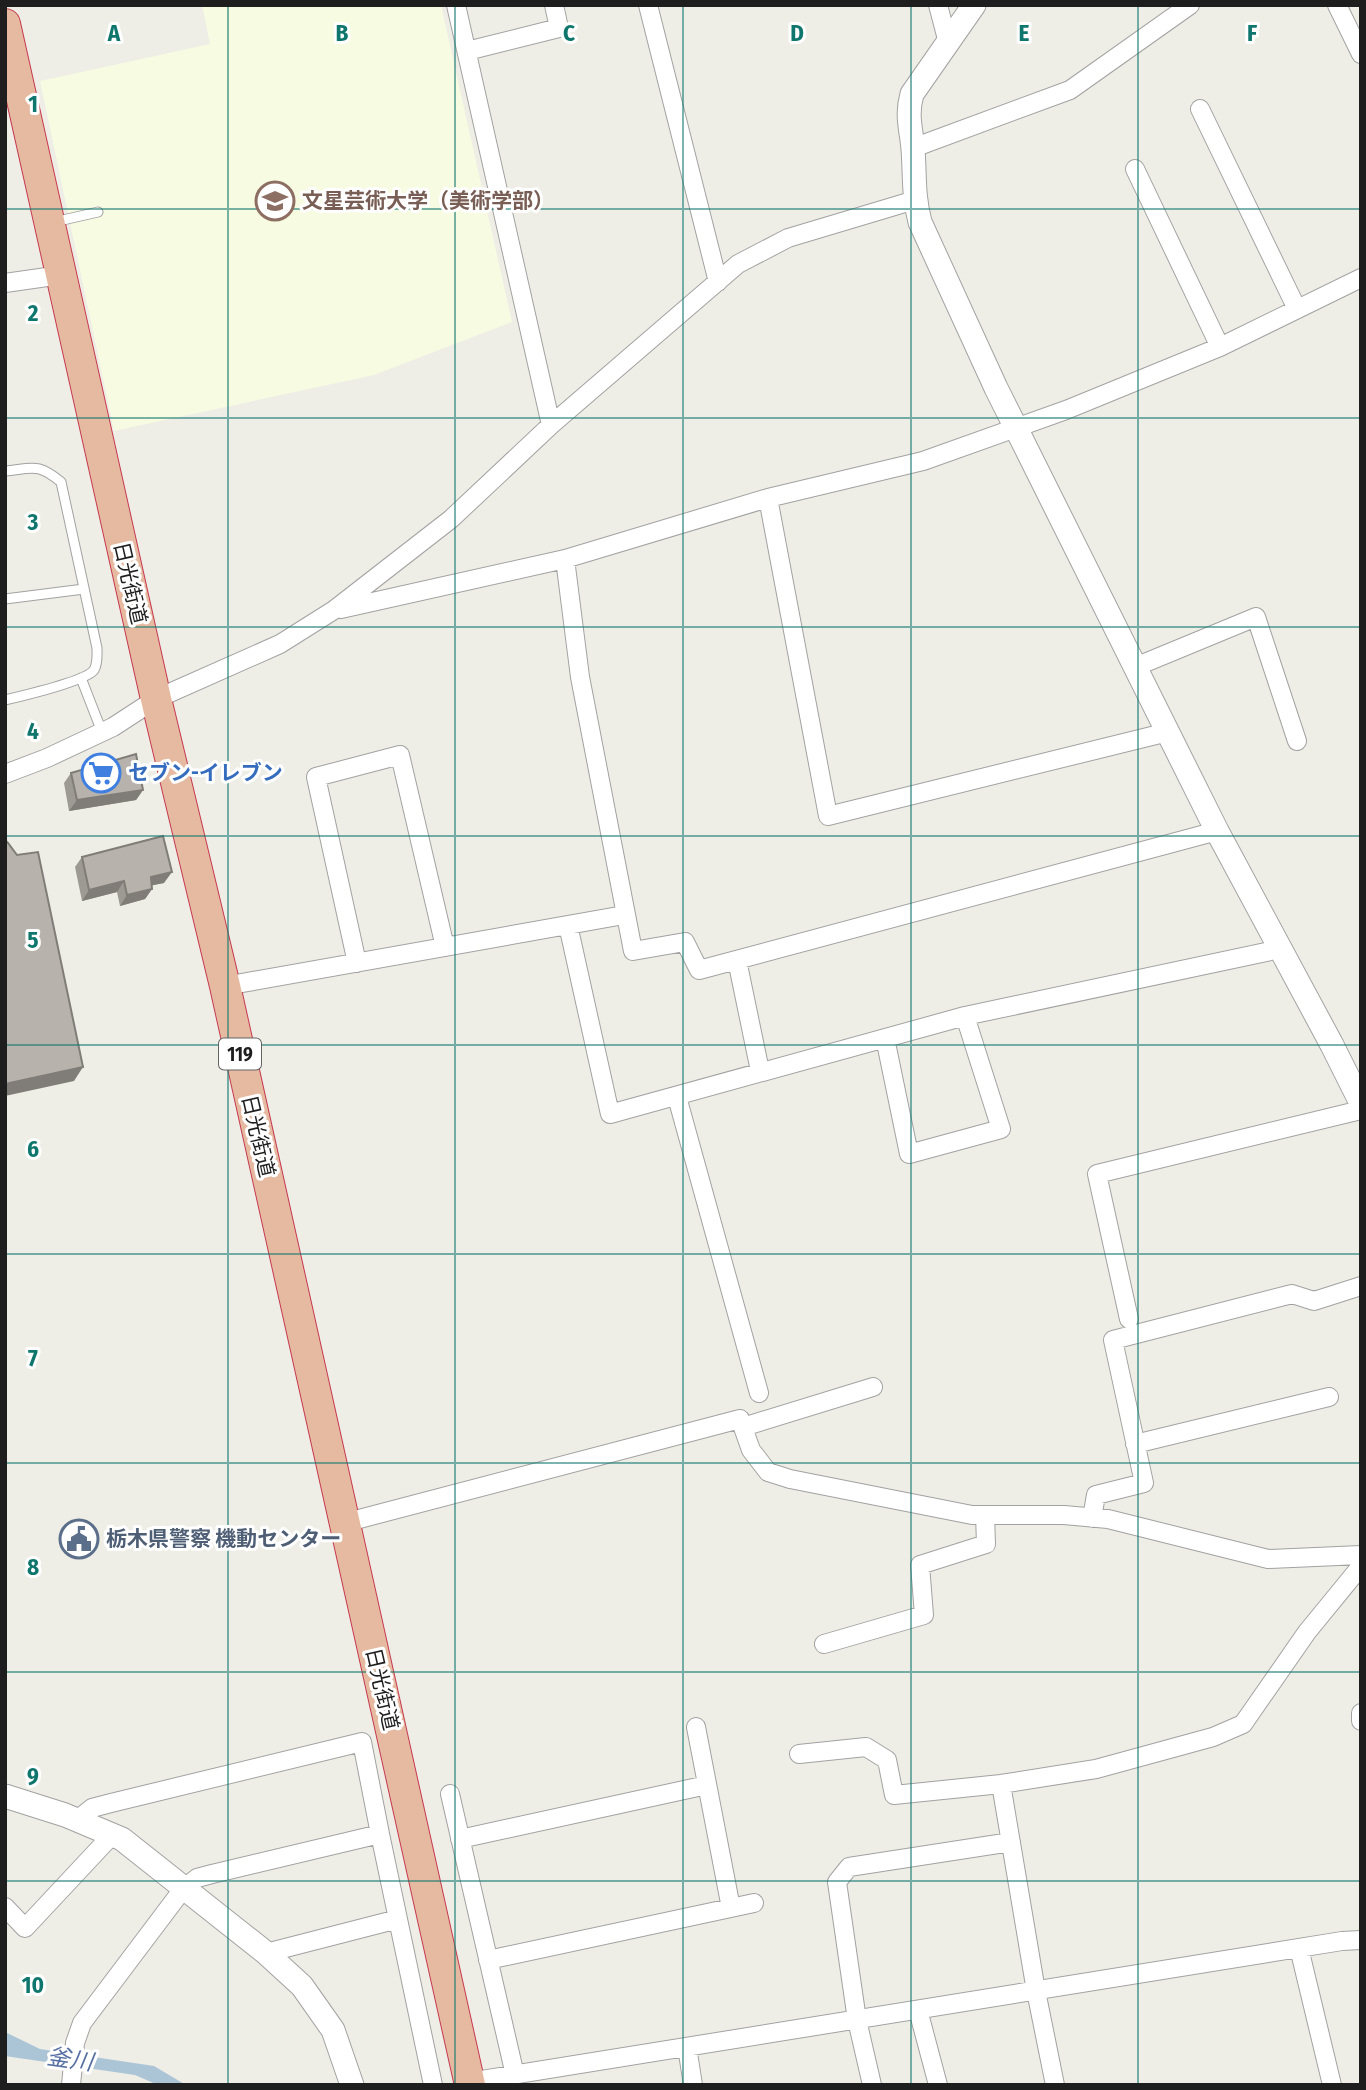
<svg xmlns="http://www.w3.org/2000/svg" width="1366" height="2090" viewBox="0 0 1366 2090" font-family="'Fira Sans Condensed','Noto Sans JP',sans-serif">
	<rect width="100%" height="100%" fill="#eeede6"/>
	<!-- education -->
	<path fill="#f7fbe1" d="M202,5H441L512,322L374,375L114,431L40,81L210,44Z"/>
	<!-- water -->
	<path fill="#abc5d7" d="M5,2032L40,2049L154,2066L186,2085H158L135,2075L5,2056Z"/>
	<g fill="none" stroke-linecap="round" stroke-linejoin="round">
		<defs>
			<path id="service" d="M54,222L98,212
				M5,471C34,468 38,463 61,482L97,648C97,655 98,663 94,670C86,681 22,696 5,700
				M5,599L84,589
				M81,678L102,732"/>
			<path id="minor" d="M456,5L551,425
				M648,5L718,282
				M938,5L948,43
				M1337,5L1361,54
				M467,51L559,28L554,5
				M1200,109L1297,309
				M913,148L1070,90L1190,5
				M1135,169L1220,347
				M5,283L61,275
				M768,498L828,816L1168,732
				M565,559L580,677L633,951L685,942L699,970L1217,831
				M341,609L565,559L768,498L923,461L1066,410L1220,347L1361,278
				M1135,667L1256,617L1297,741
				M5,774L47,758L113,727L156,699L280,644L334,610L451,519L551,425L738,264L788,238L915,200
				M568,925L610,1114L965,1016L1280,949
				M737,960L760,1071
				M357,963L316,777L400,755L445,947
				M225,986L624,915
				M885,1038L909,1154L1001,1129L965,1016
				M677,1097L759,1393
				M1129,1319L1097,1174L1361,1110
				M743,1427L873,1387
				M1135,1444L1329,1397
				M1092,1518L1096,1495L1144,1483L1113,1340L1292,1294L1314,1301L1361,1286
				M344,1523L740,1419L751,1450L768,1472L790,1479L972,1515H1064L1108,1519L1268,1559L1361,1555
				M824,1644L924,1615L920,1565L986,1544L985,1515
				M1361,1713V1721
				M696,1727L731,1908
				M799,1754L866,1747L887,1760L894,1795L1001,1784
				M450,1794L515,2075
				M380,1834L433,2085
				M460,1839L707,1785
				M5,1907L25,1928L112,1835
				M1299,1948L1332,2085
				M266,1953L398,1919
				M488,1960L754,1903
				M918,2010L938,2085
				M687,2047L693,2085
				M469,2082L1342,1941L1361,1940
				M71,2085L75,2043L82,2023L183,1889L197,1878L212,1874L380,1834L362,1742L111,1803L92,1808L77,1820
				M872,2085L857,2020L837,1882L849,1867L1011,1842
				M1055,2085L1036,1991L1001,1784L1096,1769L1213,1737L1243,1724L1307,1632L1361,1566"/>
			<path id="tertiary" d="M974,5L912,94C906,116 911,127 913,149C915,176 913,195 920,222L996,388L1217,831L1332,1045L1361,1103
				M5,1796L65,1815L122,1839L266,1953L302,1986L333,2030L352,2085"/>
			<path id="trunk" d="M5,24L156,699L225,986L470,2085"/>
		</defs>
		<!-- service casing -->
		<use href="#service" stroke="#a2a2a2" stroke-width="11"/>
		<!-- minor casing -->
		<use href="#minor" stroke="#a2a2a2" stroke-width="20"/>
		<!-- tertiary casing -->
		<use href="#tertiary" stroke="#a2a2a2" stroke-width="25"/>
		<!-- trunk casing -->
		<use href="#trunk" stroke="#c63951" stroke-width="32"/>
		<!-- service -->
		<use href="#service" stroke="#fff" stroke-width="9"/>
		<!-- minor -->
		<use href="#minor" stroke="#fff" stroke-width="18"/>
		<!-- tertiary -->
		<use href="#tertiary" stroke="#fff" stroke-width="23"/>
		<!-- trunk -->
		<use href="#trunk" stroke="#e6baa0" stroke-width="30"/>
	</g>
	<!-- wall -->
	<path fill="#9d9a94" d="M71,773L143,790L136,800L69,811L64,783Z
		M82,857L164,883L152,885V889L145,899L120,906L117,892L82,901L75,867Z"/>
	<!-- shaded-wall -->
	<path fill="#807d78" d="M143,790L136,800L69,811L77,800Z
		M172,872L164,883L144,887L151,877Z
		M124,881L117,892L82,901L89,890Z
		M152,889L145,899L120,906L127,895Z
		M83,1067L74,1081L5,1096V1084Z"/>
	<!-- building -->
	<path fill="#b7b3ac" stroke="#807d78" stroke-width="2" d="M136,754L143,790L77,800L71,773Z
		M163,836L172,872L151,877L152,889L127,895L124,881L89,890L82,857Z
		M5,840L8,843L17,855L38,852L83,1067L5,1084Z"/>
	<!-- grid -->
	<path fill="none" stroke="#0f766e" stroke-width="2" stroke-opacity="0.55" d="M228,5V2085M455,5V2085M683,5V2085M911,5V2085M1138,5V2085M5,209H1361M5,418H1361M5,627H1361M5,836H1361M5,1045H1361M5,1254H1361M5,1463H1361M5,1672H1361M5,1881H1361"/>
	<!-- icons -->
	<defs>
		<symbol id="university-ring" viewBox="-11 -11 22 22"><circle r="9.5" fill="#fff" stroke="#8d6e63" stroke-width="1.5"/><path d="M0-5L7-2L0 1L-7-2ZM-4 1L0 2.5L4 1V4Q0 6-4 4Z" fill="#8d6e63"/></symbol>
		<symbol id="supermarket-ring" viewBox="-11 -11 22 22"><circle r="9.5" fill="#fff" stroke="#3f7fe0" stroke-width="1.5"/><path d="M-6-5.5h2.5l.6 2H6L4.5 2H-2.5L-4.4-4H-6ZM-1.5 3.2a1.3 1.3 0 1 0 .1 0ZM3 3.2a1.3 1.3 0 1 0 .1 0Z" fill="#3f7fe0"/></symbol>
		<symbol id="civic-ring" viewBox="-11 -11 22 22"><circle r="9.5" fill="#fff" stroke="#5c6f8a" stroke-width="1.5"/><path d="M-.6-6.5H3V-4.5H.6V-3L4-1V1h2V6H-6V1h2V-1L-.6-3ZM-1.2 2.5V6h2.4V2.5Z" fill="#5c6f8a"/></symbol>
	</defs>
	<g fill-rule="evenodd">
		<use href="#university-ring" x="253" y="179" width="44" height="44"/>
		<use href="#supermarket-ring" x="79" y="751" width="44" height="44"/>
		<use href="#civic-ring" x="57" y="1517" width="44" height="44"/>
	</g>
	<g text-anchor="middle" stroke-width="6" stroke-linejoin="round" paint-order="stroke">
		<!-- shield labels -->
		<rect fill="#fff" stroke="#626262" stroke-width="2" x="219" y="1038.5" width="42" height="31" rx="5"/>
		<g font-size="19" font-weight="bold" fill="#1e1e1e">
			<text x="240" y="1061">119</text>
		</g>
		<!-- education labels -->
		<g font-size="21" font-weight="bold" fill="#785e54" stroke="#fff" text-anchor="start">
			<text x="302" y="208">文星芸術大学（美術学部）</text>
		</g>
		<!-- street labels -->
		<g font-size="21" fill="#1e1e1e" stroke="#fff">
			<text transform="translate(130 583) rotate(77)" y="7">日光街道</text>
			<text transform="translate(258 1136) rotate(77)" y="7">日光街道</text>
			<text transform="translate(382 1689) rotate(77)" y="7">日光街道</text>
		</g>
		<!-- shop labels -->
		<g font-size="21" font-weight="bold" fill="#366cbe" stroke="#fff" text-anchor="start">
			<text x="128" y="780">セブン-イレブン</text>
		</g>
		<!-- service labels -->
		<g font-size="21" font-weight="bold" fill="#4e5e75" stroke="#fff" text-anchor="start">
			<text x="106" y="1546">栃木県警察 機動センター</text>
		</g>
		<!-- water labels -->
		<g font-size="23" font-style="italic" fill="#566fa3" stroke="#fff">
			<text transform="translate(70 2059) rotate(8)" y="8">釜川</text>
		</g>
	</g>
	<g font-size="23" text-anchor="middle" font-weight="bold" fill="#0f766e" stroke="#fff" stroke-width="6" stroke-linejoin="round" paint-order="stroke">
		<text x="114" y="41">A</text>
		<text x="342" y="41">B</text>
		<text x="569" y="41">C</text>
		<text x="797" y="41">D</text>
		<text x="1024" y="41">E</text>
		<text x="1252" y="41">F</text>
		<text x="33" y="112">1</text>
		<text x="33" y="321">2</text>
		<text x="33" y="530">3</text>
		<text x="33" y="739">4</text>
		<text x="33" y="948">5</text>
		<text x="33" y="1157">6</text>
		<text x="33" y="1366">7</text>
		<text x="33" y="1575">8</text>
		<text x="33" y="1784">9</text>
		<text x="33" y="1993">10</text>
	</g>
	<!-- border -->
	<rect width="1366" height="2090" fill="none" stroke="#1e1e1e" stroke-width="14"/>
</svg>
